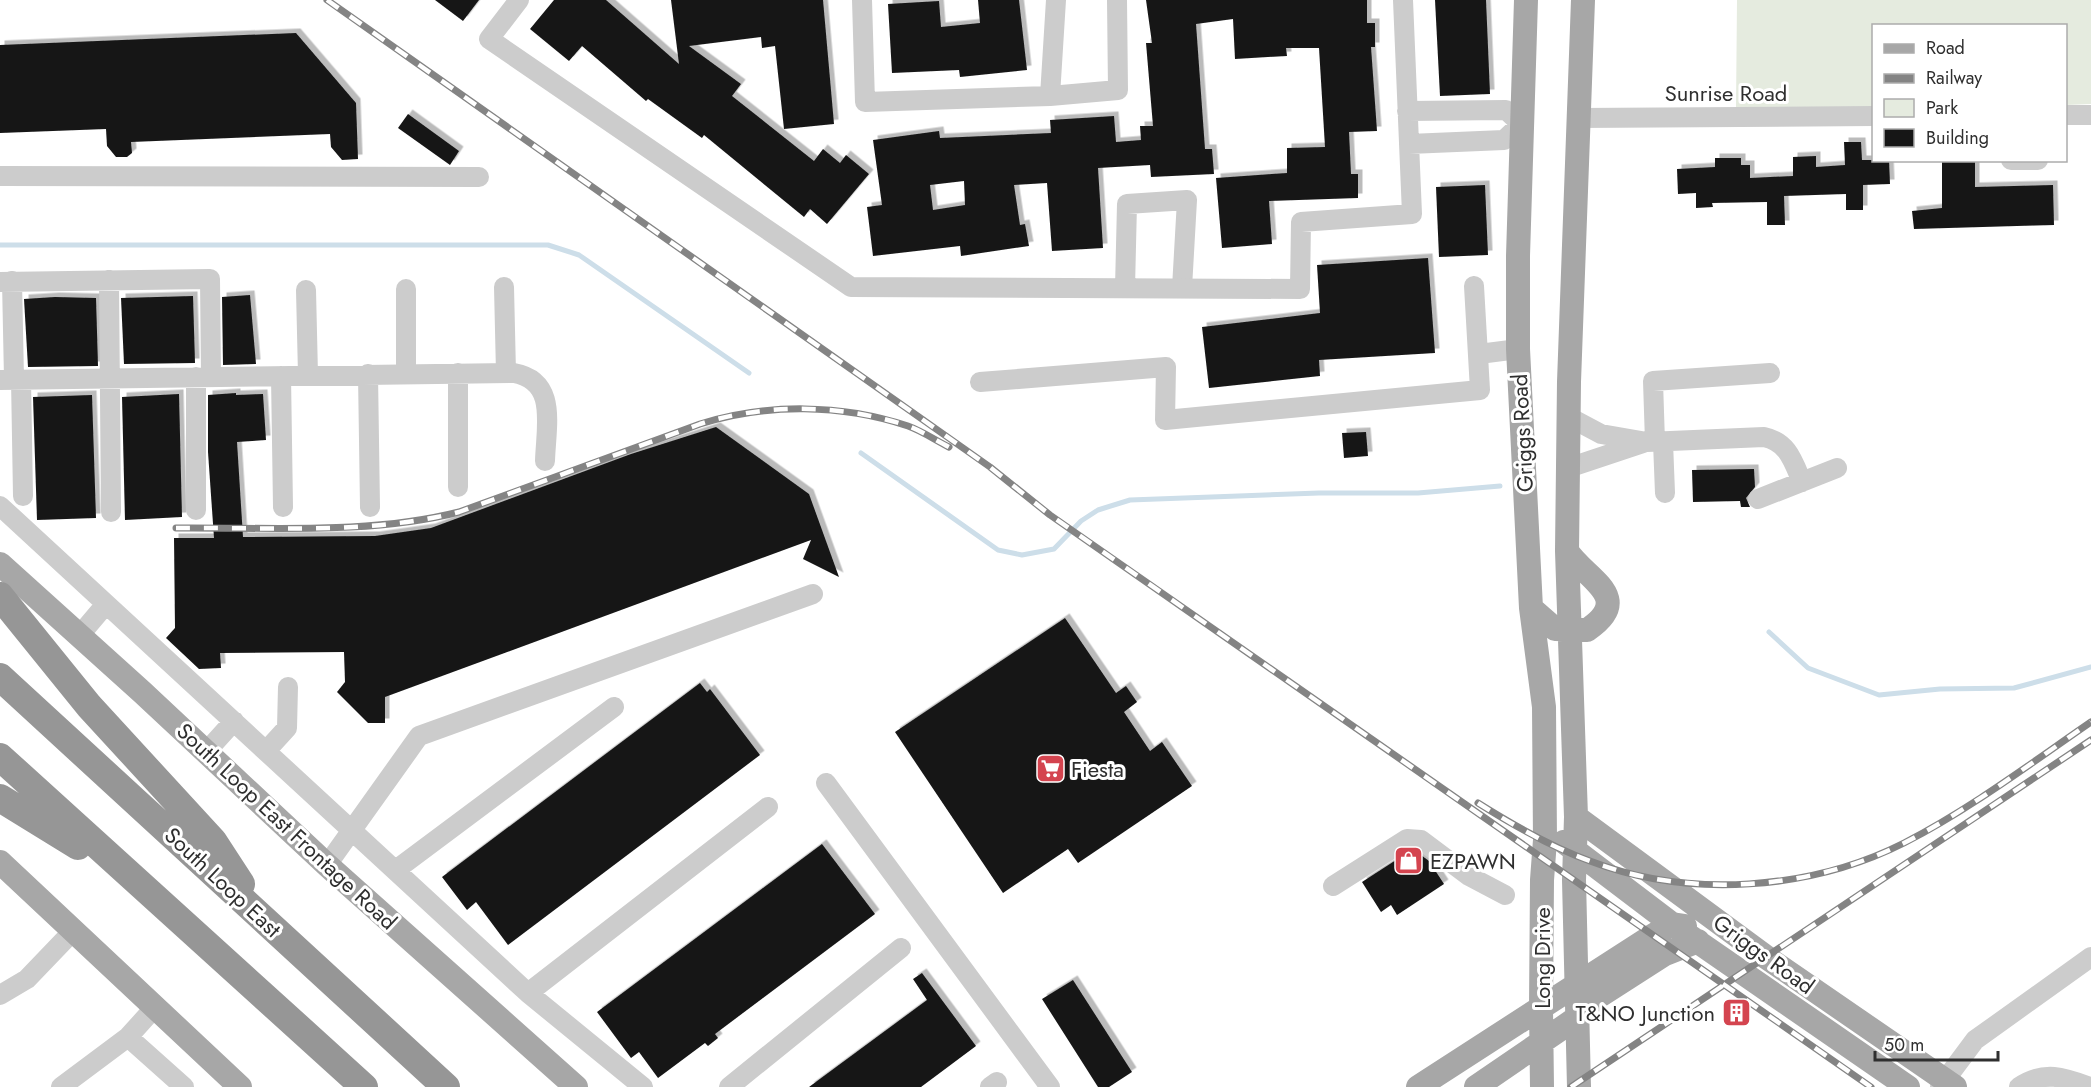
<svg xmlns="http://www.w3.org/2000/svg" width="2091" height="1087" viewBox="0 0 2091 1087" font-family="Jost,sans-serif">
	<defs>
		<filter id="shadow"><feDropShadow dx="4.5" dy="-4.5" stdDeviation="0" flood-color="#0004"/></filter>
	</defs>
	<rect width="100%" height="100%" fill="#fff"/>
	<!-- green -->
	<path fill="#e5ebdf" d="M1737,0H2091V104L2066,105V26H1874L1873,107L1736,108Z"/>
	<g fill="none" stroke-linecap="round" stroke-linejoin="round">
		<!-- stream -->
		<path stroke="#cddee9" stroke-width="5" d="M0,245H548L579,255L749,373
			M861,453L998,550L1022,555L1054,549L1081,521L1098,510L1130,500L1319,493H1418L1500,486
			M1769,632L1808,668L1879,695L1940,689L2014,688L2091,667"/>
	</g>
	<!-- building -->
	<path fill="#161616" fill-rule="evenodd" filter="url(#shadow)" d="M435,0H479L463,21Z
		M554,0H606L679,64L671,0H823L834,124L784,129L775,46L762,48L761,37L689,46L741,84L732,96L814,161L823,149L840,163L846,155L869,174L827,224L810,209L804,217L704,135L702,138L648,99L646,101L582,46L569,61L530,29Z
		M978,0H1019L1027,70L960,77L959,70L892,73L888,4L939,1L941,27L980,23Z
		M1146,0H1367V23H1375V47H1371L1377,131L1349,132L1351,174H1358V198L1269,201L1272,244L1222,248L1216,178L1287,173V148L1325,147L1319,48H1286L1287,56L1235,59L1233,19L1196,24L1205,149H1212L1214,174L1151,177L1150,165L1098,168L1103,248L1052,251L1047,183L1014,185L1020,225L1025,224L1029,246L961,256L960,246L873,256L867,207L882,205L873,140L939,131L940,138L1051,133L1050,120L1114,116L1116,142L1141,140L1140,126H1153L1146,43H1152ZM964,181L965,205L933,210L930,185Z
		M1435,0H1486L1490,94L1440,96Z
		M296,33L356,103L358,159L342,160L331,147L330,134L131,142L132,153L127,157H116L107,146L106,129L0,133V45Z
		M408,114L459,151L450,165L398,128Z
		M1844,142H1861L1862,160H1889L1890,184L1863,185V210H1846V194L1784,196L1785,225H1767V202L1712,203L1713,207L1696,208V193L1678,194L1677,169L1715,167V158H1741V165H1750V178L1793,176V157L1816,156V167L1845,165Z
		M1942,160H1975V187L2053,185L2054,225L1914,229L1912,211L1942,208Z
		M1485,185L1488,255L1439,257L1436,187Z
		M1428,258L1435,353L1319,360L1320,376L1209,388L1202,327L1320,313L1317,265Z
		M250,295L256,364L223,365L222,297Z
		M193,296L195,363L124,364L121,298Z
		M55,297L96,298L98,366L28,367L24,299Z
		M236,393V395L263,394L266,440L237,442L243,537L375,536L431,528L631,454L716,427L809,494L839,577L803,559L811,540L385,697V723H368L337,692L345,682L344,652L220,653L221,668L199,669L166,638L175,628L174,538H214L208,452V395Z
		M179,394L182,517L125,520L122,397Z
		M92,395L96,518L37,520L33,397Z
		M1366,432L1368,456L1344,458L1342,433Z
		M1754,469L1755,487L1746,498L1750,507H1741L1740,501L1693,502L1692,470Z
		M1065,618L1116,693L1126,686L1137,702L1124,712L1150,751L1162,742L1192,786L1078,863L1068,849L1003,893L895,732Z
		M700,683L707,692L710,689L760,755L508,945L476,902L467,910L442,877Z
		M822,844L875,914L715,1034L718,1038L708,1046L705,1043L658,1078L639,1052L631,1058L597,1012Z
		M1410,851L1417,852L1429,861L1444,884L1397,915L1391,905L1381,912L1362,882Z
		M922,973L976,1046L921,1087H809L927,1000L913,979Z
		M1073,980L1132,1072L1109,1087H1098L1042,999Z"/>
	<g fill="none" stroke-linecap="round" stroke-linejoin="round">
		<!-- minor -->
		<path stroke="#ccc" stroke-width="20" d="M519,0L489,39L851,287L1300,289L1301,222L1412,214L1403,0
			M862,0L865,102L1050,96L1118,90L1117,0
			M1050,96L1056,0
			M1407,111L1506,110L1521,124L1504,140L1409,144
			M2066,115H2091
			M1578,118L1874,116
			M2011,160H2038
			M0,176L479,177
			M109,280L111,512
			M12,281L14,379
			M0,282L210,279L211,377
			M504,287L506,373
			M1125,288L1127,204L1187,200L1182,288
			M406,289V374
			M306,290L308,375
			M1479,354L1518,349
			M458,373V487
			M368,374L370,507
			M281,376L283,507
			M196,377V510
			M21,379L23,496
			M0,380L514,373C558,381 546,426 545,461
			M980,382L1166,367L1165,420L1480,390L1474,286
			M1569,417L1601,434L1647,442L1764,437C1788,442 1793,461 1802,482
			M1655,442L1653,381L1770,373
			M1663,442L1665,493
			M1568,468L1643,443
			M1758,499L1837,468
			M0,506L528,993L643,1087
			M79,636L106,604
			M266,751L287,728L288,687
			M206,752L234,721
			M826,783L1050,1087
			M327,865L419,736L813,594
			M397,869L614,707
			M1333,886L1407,839L1421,840L1469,876L1505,895
			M528,993L768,807
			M0,995L27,979L74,930
			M128,1037L184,1087
			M61,1087L128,1037L156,1006
			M729,1087L901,948
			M990,1087L997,1082
			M1940,1087L1975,1040L2091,957
			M2019,1087C2044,1070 2064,1077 2090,1087"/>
		<!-- major -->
		<path stroke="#a7a7a7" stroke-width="24" d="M1526,0L1518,256V349L1531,608L1544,707L1545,840L1542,880L1541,1008L1542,1087
			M0,564L142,692L327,865L576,1087
			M1531,608L1555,629L1587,630C1636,597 1585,579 1567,551
			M1576,817L1766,957L1955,1087
			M1564,842L1672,924L1908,1087
			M0,862L240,1087
			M1418,1087L1652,936L1672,924L1685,926
			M1476,1087L1578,1017L1598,997L1665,954L1698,941
			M1579,1087L1574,880L1576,817L1567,551L1569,382L1583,0"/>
		<!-- highway -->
		<path stroke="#969696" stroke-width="28" d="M0,596L89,706L213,841L241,884
			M0,677L446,1087
			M0,757L364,1087
			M0,798L78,846"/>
		<defs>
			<path id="rail" d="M327,0L990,467L1050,515L1871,1087
				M176,528C270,527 368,535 459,512L700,424C766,403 842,404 908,426C922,431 935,440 949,447
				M1478,803C1513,825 1551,847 1590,861C1689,899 1811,890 1904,843C1970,809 2030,764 2091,722
				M1571,1087L2091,740"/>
		</defs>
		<!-- rail casing -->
		<use href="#rail" stroke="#848484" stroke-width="7"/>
		<!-- rail -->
		<use href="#rail" stroke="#fff" stroke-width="4.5" stroke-dasharray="14" stroke-linecap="butt"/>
	</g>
	<!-- icons -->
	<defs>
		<symbol id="supermarket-square" viewBox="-11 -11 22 22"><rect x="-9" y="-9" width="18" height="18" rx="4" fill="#d4444f" stroke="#fff"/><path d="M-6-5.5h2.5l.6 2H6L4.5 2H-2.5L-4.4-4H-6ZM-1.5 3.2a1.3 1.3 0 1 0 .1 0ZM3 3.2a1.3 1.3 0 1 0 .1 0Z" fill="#fff"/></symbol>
		<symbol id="shop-square" viewBox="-11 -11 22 22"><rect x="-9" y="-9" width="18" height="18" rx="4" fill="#d4444f" stroke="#fff"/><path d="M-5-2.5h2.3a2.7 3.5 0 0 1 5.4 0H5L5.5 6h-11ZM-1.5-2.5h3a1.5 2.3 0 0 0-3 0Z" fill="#fff"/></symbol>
		<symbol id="building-square" viewBox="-11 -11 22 22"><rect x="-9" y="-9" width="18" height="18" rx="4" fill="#d4444f" stroke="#fff"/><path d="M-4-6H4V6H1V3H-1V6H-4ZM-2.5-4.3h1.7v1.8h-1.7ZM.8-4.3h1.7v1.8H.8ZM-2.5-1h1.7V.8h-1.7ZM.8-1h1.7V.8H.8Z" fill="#fff"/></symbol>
	</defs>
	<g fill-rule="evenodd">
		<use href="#supermarket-square" x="1034" y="752" width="33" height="33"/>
		<use href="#shop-square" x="1392" y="844" width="33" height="33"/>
		<use href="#building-square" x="1720" y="996" width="33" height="33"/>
	</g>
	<g text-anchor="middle" stroke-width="6" stroke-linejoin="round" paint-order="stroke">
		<!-- street labels -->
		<g font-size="22" fill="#2f2f2f" stroke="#fff">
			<text x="1726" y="101">Sunrise Road</text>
			<text transform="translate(1522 433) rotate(-93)" y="8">Griggs Road</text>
			<text transform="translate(287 826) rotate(43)" y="8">South Loop East Frontage Road</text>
			<text transform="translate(223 882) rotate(43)" y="8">South Loop East</text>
			<text transform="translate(1764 954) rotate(36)" y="8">Griggs Road</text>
			<text transform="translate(1542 958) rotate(-90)" y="8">Long Drive</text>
		</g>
		<!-- poi labels -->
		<g font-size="22" fill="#2f2f2f" stroke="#fff" text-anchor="start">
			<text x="1071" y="777">Fiesta</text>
			<text x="1430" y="869">EZPAWN</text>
			<text x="1715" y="1021" text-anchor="end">T&amp;NO Junction</text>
		</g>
	</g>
	<!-- legend -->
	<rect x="1872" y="24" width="195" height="138" fill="#ffffff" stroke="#acacac" stroke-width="1.5"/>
	<rect x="1884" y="44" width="30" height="9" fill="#a7a7a7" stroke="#acacac" stroke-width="1.5"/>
	<text x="1926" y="54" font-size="18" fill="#2f2f2f">Road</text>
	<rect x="1884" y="74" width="30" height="9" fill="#848484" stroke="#acacac" stroke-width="1.5"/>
	<text x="1926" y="84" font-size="18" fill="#2f2f2f">Railway</text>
	<rect x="1884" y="99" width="30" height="18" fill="#e5ebdf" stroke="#acacac" stroke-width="1.5"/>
	<text x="1926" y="114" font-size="18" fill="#2f2f2f">Park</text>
	<rect x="1884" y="129" width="30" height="18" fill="#161616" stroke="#acacac" stroke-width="1.5"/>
	<text x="1926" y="144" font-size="18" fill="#2f2f2f">Building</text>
	<!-- scale -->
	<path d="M1875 1051v9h123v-9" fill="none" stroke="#2f2f2f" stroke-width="3"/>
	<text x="1884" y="1051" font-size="18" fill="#2f2f2f" stroke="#ffffff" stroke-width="4.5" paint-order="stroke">50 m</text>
</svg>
